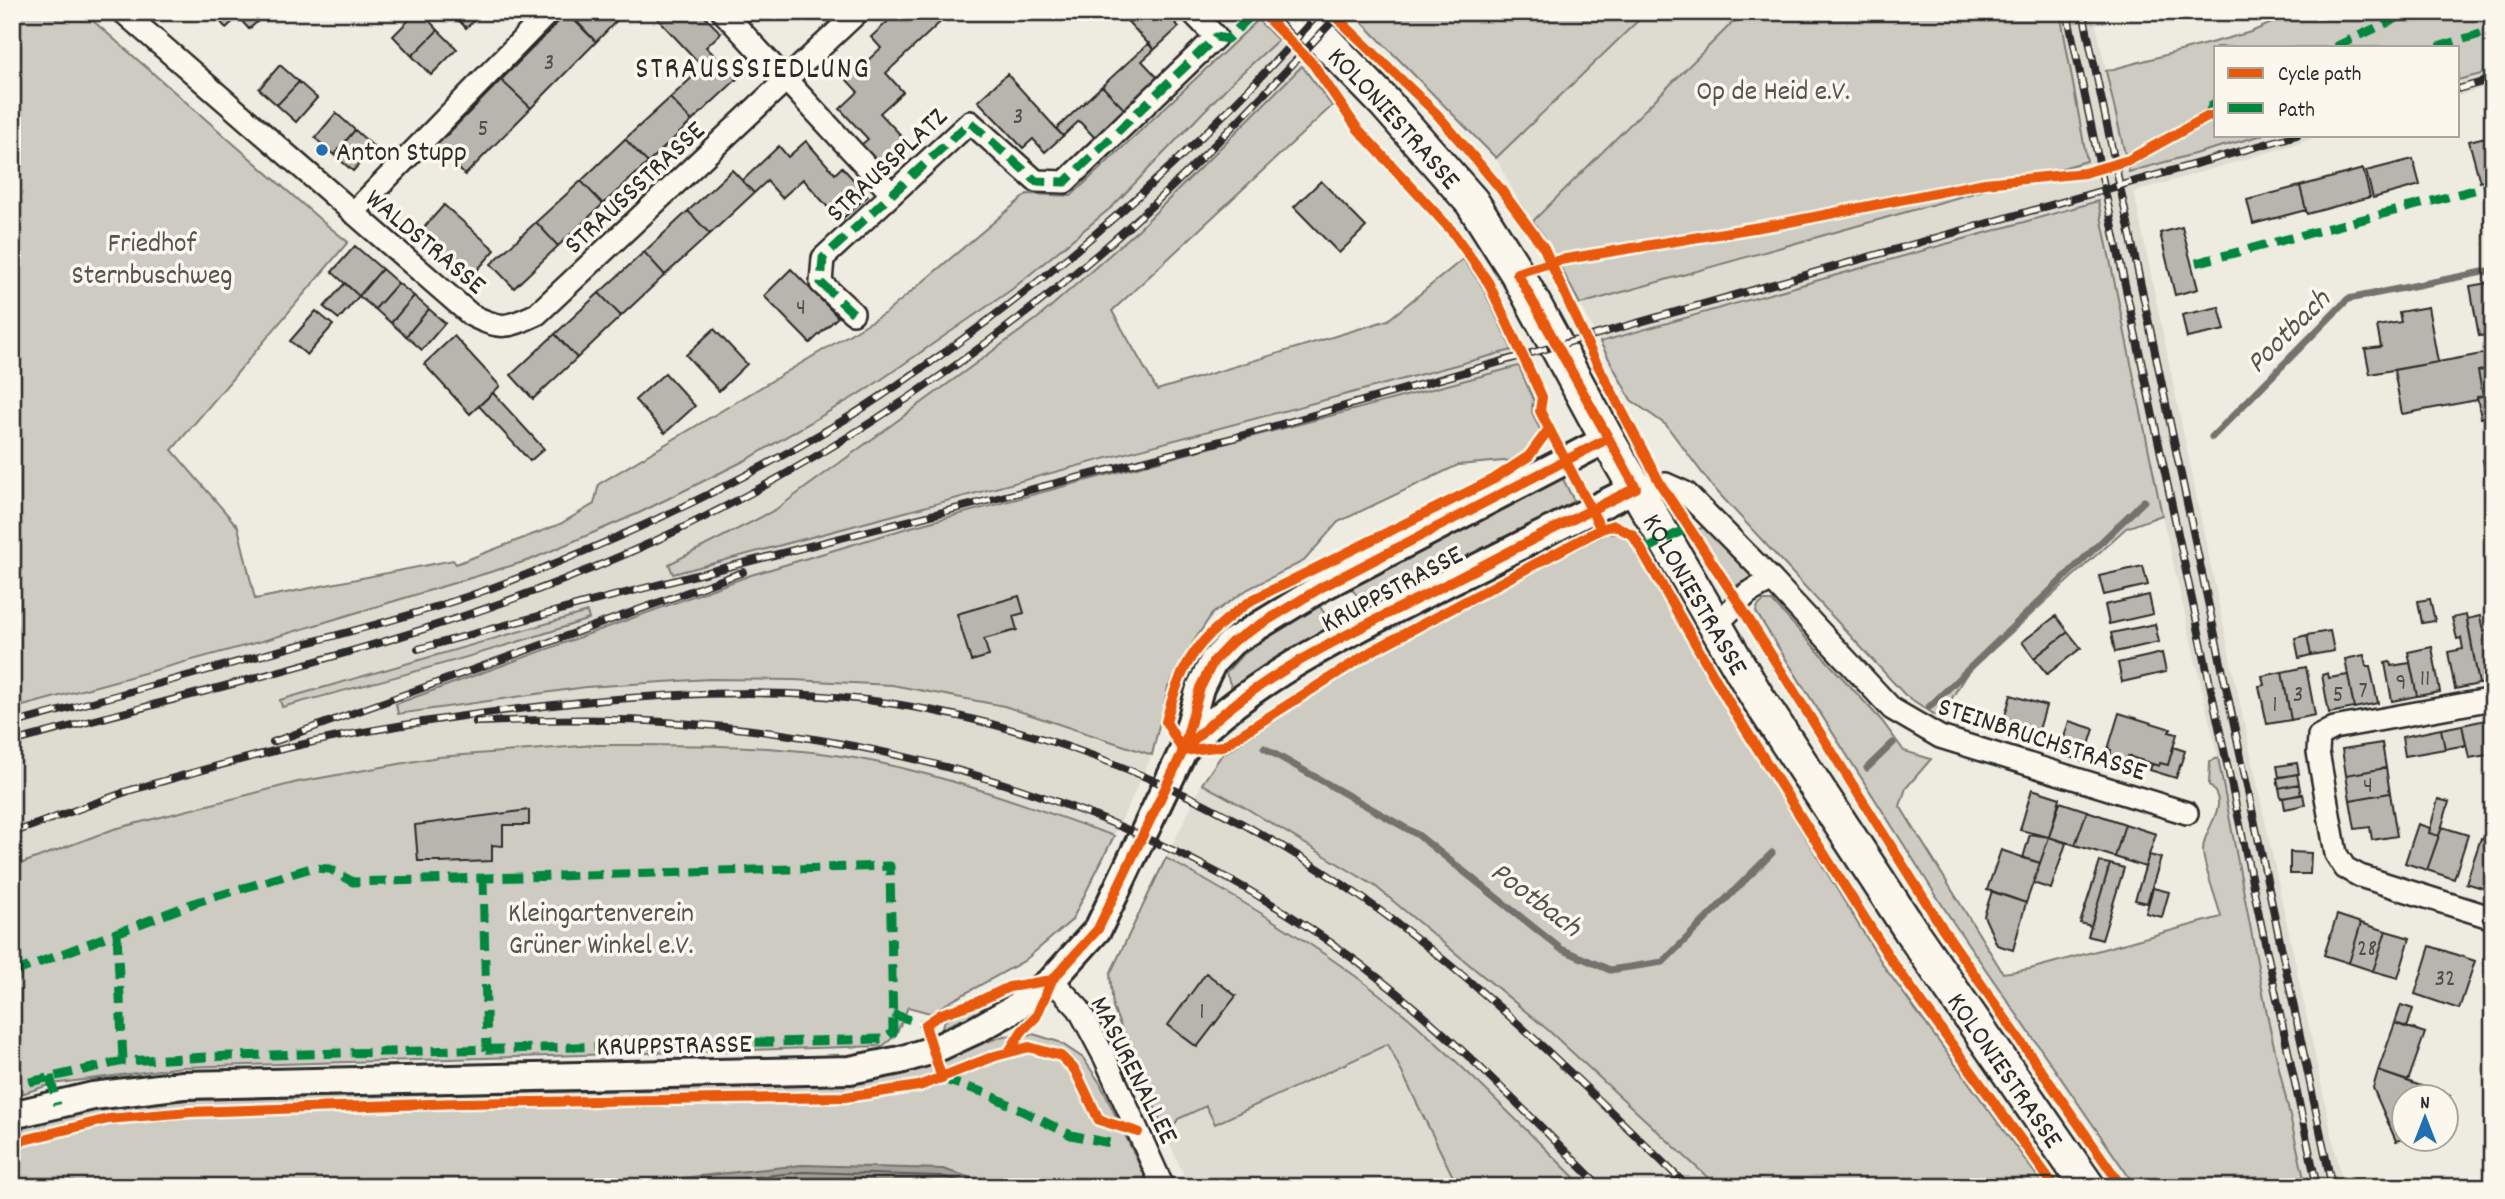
<svg xmlns="http://www.w3.org/2000/svg" width="2505" height="1199" viewBox="0 0 2505 1199" font-family="Dekko,sans-serif">
	<rect width="100%" height="100%" fill="#eeebe0"/>
	<filter id="ink" filterUnits="userSpaceOnUse"><feTurbulence type="fractalNoise" baseFrequency=".0143" numOctaves="2"/><feDisplacementMap in="SourceGraphic" scale="14" xChannelSelector="R" yChannelSelector="G"/><feConvolveMatrix kernelMatrix="1 2 1 2 8 2 1 2 1" color-interpolation-filters="sRGB"/></filter>
	<g filter="url(#ink)">
		<!-- built -->
		<path fill="#dedbd1" d="M1647,12H1743L1533,221L1522,208L1496,158Z
			M2060,12H2093L2129,172L2263,135H2326L2134,192L2209,558L2343,1187H2306L2269,1024L2218,758L2162,515L2098,202L1600,342L1580,304L2087,161Z
			M1278,40L1302,66L1139,229L1039,318L775,510L670,564L673,574L1512,350L1519,366L911,527L751,575L396,704L399,714L586,687L709,679L793,680L892,685L1004,706L1152,755L1114,836L987,791L880,763L802,751L712,745H594L438,757L298,782L114,829L12,867V709L266,640L530,560L639,513L748,459L869,388L1011,290L1113,206L1233,81Z
			M2493,71V85L2458,96V81Z
			M1202,784L1241,805L1375,886L1548,1030L1718,1187H1584L1487,1091L1410,1019L1311,944L1242,900L1166,858Z
			M1388,1044L1458,1187H1189L1167,1137L1178,1119L1206,1106L1215,1123Z"/>
		<!-- green -->
		<path fill="#cecbc2" stroke="#7c7b76" stroke-width="2" d="M12,12H83L323,222L348,242L172,450L238,527L255,599L453,560L456,564L560,524L594,504L599,484L887,312L1027,194L1071,196L1258,20L1278,40L1233,81L1113,206L1011,290L869,388L748,459L639,513L530,560L266,640L12,709Z
			M1352,12H1647L1496,158Z
			M1743,12H2060L2087,161L1580,304L1544,236L1533,221Z
			M2297,12H2493V71L2458,80V47H2216V135H2263L2129,172L2106,71L2251,32Z
			M1302,66L1332,106L1112,311L1157,390L1388,320L1463,259L1482,286L1512,350L673,574L669,564L775,510L1038,318L1139,229Z
			M2098,201L2162,515L2126,528L1967,673L1940,718L1905,695L1712,486L1666,425L1631,400L1600,342Z
			M1519,366L1533,399L1532,412L1545,440L1542,446L1515,460L1458,465L1338,522L1304,561L1248,589L1212,614L1192,644L1168,687L1152,755L1004,706L892,685L793,680L709,679L586,687L398,714L396,704L751,575L911,527Z
			M1562,477L1575,503L1385,602C1368,602 1359,600 1349,586Z
			M1704,527L1754,579L1746,580L1732,588L1698,533L1699,529Z
			M1618,533L1627,537L1634,547L1698,661L1885,968L2045,1187H1718L1548,1030L1375,886L1241,805L1202,784L1221,756L1373,655L1606,534Z
			M1764,601H1772L1882,721L1904,751L1931,759L1906,788L1900,806L2003,973L2030,969L2221,917C2217,900 2204,868 2203,852C2202,828 2233,806 2209,785L2210,761L2218,758L2269,1024L2306,1187H2136L1953,922L1756,612L1758,606Z
			M1318,604L1327,617L1337,625L1276,660L1239,688L1232,689L1226,673L1241,656Z
			M587,612L589,619C488,653 385,680 282,707L280,700Z
			M594,745C689,745 786,743 880,763C960,780 1037,809 1114,836L1072,920L1024,961L930,1013L908,1007L896,1035L883,1046L182,1067L52,1084L12,1097V867L114,829L298,782L438,757Z
			M1166,858C1252,906 1336,956 1411,1020C1471,1073 1527,1131 1584,1187H1458L1388,1044L1215,1124L1206,1106L1178,1119L1167,1137L1113,1008L1110,974Z
			M1014,989L978,1013L942,1028L943,1023L949,1017L975,1009Z
			M1033,1034L1059,1042L1083,1058L1100,1083L1150,1187H12V1130L107,1108L188,1100L837,1085L913,1071L952,1054L1004,1036Z"/>
		<!-- water -->
		<path fill="#a4a29a" stroke="#74726e" stroke-width="2" d="M802,1165L943,1169L1000,1187H597Z"/>
		<g fill="none" stroke-linecap="round" stroke-linejoin="round">
			<!-- shore -->
			<path stroke="#5b5b57" stroke-width="2" d="M663,1187L802,1172L941,1176L977,1187
				M746,1187L803,1181L947,1187"/>
			<!-- stream -->
			<path stroke="#74726e" stroke-width="7" d="M2212,437L2348,299L2493,270
				M1929,707L2144,501
				M1264,748L1418,835L1561,949L1610,970L1663,962L1772,853
				M1867,768L1893,743"/>
		</g>
		<!-- building -->
		<path fill="#b8b5ae" stroke="#2b2b2b" stroke-width="2" d="M212,12H251L258,21L249,29L238,17L226,28Z
			M417,12H421L438,30L412,56L393,36Z
			M451,12H484L466,28Z
			M568,12H625L596,42Z
			M651,12H700L721,33L706,47L715,56L703,67Z
			M898,12H951L886,73L903,92L880,113L909,144L883,168L861,145L868,139L840,109L858,92L847,80L881,48L871,37Z
			M1119,12H1165L1179,27L1154,50Z
			M567,13L596,42L531,108L501,80Z
			M438,30L457,49L431,75L412,56Z
			M1149,43L1154,50L1142,61L1159,79L1126,111L1102,86Z
			M715,56L737,79L692,121L670,98Z
			M280,65L299,82L277,105L259,89Z
			M1007,74L1063,136L1045,152L1033,139L1023,148L978,101Z
			M501,80L531,108L465,175L436,146Z
			M299,82L317,98L296,122L277,105Z
			M1102,86L1126,111L1096,139L1079,121L1063,136L1056,129Z
			M670,98L692,121L648,163L625,139Z
			M336,113L355,130L334,155L315,138Z
			M355,130L374,147L353,171L334,155Z
			M2490,136L2493,145V178L2480,182L2469,141Z
			M625,139L648,163L603,204L581,181Z
			M806,141L835,174L842,167L868,196L840,221L803,179L782,198L767,181L754,193L742,181L779,146L788,157Z
			M2413,159L2420,185L2373,198L2366,171Z
			M2363,169L2370,197L2307,214L2300,186Z
			M732,170L754,193L710,234L688,211Z
			M581,181L603,204L558,246L536,222Z
			M1321,181L1366,227L1339,253L1294,207Z
			M2300,186L2306,210L2253,224L2247,200Z
			M444,205L495,250L471,277L420,232Z
			M688,211L710,234L665,275L644,252Z
			M536,222L558,246L514,288L491,264Z
			M2182,227L2198,289L2175,295L2160,233Z
			M355,246L382,269L359,296L332,272Z
			M644,252L665,275L621,316L599,293Z
			M382,269L398,283L375,309L359,296Z
			M791,269L838,317L810,343L764,296Z
			M2493,282V334L2479,336L2470,286Z
			M345,283L359,296L339,319L324,307Z
			M398,283L414,296L391,323L375,309Z
			M599,293L621,316L577,358L555,334Z
			M414,296L429,309L406,336L391,323Z
			M2219,307L2225,330L2187,338L2182,315Z
			M2428,307L2438,362L2370,374L2365,349L2381,347L2377,326L2401,322L2399,312Z
			M429,309L445,323L422,350L406,336Z
			M316,311L333,325L307,355L290,341Z
			M714,329L747,364L719,391L686,355Z
			M555,334L577,358L533,399L511,375Z
			M454,336L500,386L470,414L424,364Z
			M2493,352V368L2478,371L2483,396L2477,397V400L2402,414L2394,370Z
			M2493,368V416L2481,418L2477,397L2483,396L2478,371Z
			M665,373L695,406L665,433L635,400Z
			M493,393L544,449L530,461L479,406Z
			M2493,459V487L2488,488L2483,460Z
			M2143,566L2148,585L2104,595L2099,576Z
			M2149,595L2153,614L2109,624L2105,605Z
			M1019,596L1024,613L1013,616L1017,630L984,639L989,656L971,661L957,614Z
			M2430,599L2435,621L2422,623L2418,601Z
			M2466,615L2479,684L2455,689L2448,652L2463,649L2461,638L2457,639L2452,618Z
			M2056,616L2068,632L2034,658L2022,642Z
			M2480,616L2483,631L2490,629L2493,646V682L2479,684L2467,619Z
			M2155,624L2159,642L2115,652L2111,633Z
			M2330,631L2334,651L2311,655L2307,635Z
			M2068,632L2081,648L2047,674L2034,658Z
			M2307,635L2311,655L2299,658L2295,638Z
			M2432,647L2440,692L2417,696L2408,652Z
			M2162,653L2166,672L2122,682L2118,663Z
			M2364,655L2366,666H2370L2378,703L2354,708L2345,659Z
			M2390,662L2391,666L2410,663L2417,696L2392,701L2385,663Z
			M2306,667L2315,715L2291,720L2282,672Z
			M2282,672L2291,720L2267,724L2259,686L2264,685L2262,676Z
			M2328,673L2329,678L2348,675L2354,708L2329,713L2322,675Z
			M2011,695L2046,706L2036,740L2001,729Z
			M2119,713L2171,729L2169,732L2177,734L2168,765L2160,763L2159,766L2128,756L2126,763L2110,757L2111,750L2108,749Z
			M2493,719V754L2486,720Z
			M2486,720L2493,754L2469,758L2462,725Z
			M2069,721L2094,729L2084,761L2059,754Z
			M2462,725L2466,745L2445,749L2441,729Z
			M2441,729L2445,749L2405,756L2402,737Z
			M2382,743L2386,768L2346,775L2342,749Z
			M2173,747L2185,751L2176,778L2150,770L2152,764L2159,766L2160,763L2168,765Z
			M2297,763L2299,774L2279,777L2277,766Z
			M2386,768L2390,793L2350,800L2346,775Z
			M2297,774L2299,784L2279,788L2277,778Z
			M2299,784L2301,795L2281,798L2279,788Z
			M2032,789L2060,798L2049,837L2020,830Z
			M2390,793L2397,836L2372,840L2370,827L2355,829L2350,800Z
			M2303,794L2305,805L2285,809L2283,798Z
			M2438,799L2449,802L2439,836L2429,833Z
			M2060,802L2087,811L2075,845L2049,837Z
			M529,810V825H503V846L492,845V861L440,863V861H418L415,825Z
			M2087,811L2125,824L2115,857L2075,845Z
			M2125,824L2156,834L2145,867L2115,857Z
			M2418,824L2430,828L2429,833L2439,836L2427,870L2405,863Z
			M2442,827L2468,835L2454,879L2427,870Z
			M2487,830L2493,832V880L2489,890L2466,883L2481,838L2484,839Z
			M2030,834L2049,837L2040,863L2023,858Z
			M2049,837L2066,843L2051,889L2033,883Z
			M2001,850L2040,863L2026,903L1987,890Z
			M2290,852L2311,853L2310,874H2290Z
			M2149,855L2161,858L2147,903L2135,900Z
			M2100,862L2110,864L2091,926L2080,923Z
			M2110,864L2124,868L2102,940L2088,936Z
			M2153,888L2169,892L2162,917L2146,913Z
			M1992,891L2026,903L2013,950L1997,945L1984,916Z
			M2337,915L2361,923L2349,963L2324,955Z
			M2361,923L2386,931L2373,971L2349,963Z
			M2386,931L2410,938L2398,978L2373,971Z
			M2430,946L2475,961L2459,1009L2415,994Z
			M1206,973L1236,996L1197,1047L1168,1025Z
			M2401,1005L2413,1009L2407,1028L2395,1023Z
			M2395,1023L2425,1033L2408,1081L2378,1071Z
			M2378,1071L2450,1096L2446,1111V1098H2404V1139L2396,1141L2373,1088Z"/>
		<g fill="none" stroke-linecap="round" stroke-linejoin="round">
			<defs>
				<path id="minor" d="M123,12L471,315C501,330 507,328 537,314L858,12
					M723,12L891,193
					M353,213L549,12
					M853,313L821,283L823,258L970,122L1036,181L1065,182L1216,37L1192,12
					M1636,488L1666,484L1686,493L1772,580L1892,709L1940,737L2187,813
					M1715,626L1748,593L1772,580
					M2493,699L2334,728L2319,736L2318,752L2336,854L2345,868L2360,876L2493,918
					M1052,980L1079,1009L1105,1058L1163,1187"/>
				<path id="tertiary" d="M1184,750C1252,677 1348,634 1435,589C1502,555 1568,521 1636,488
					M12,1115L93,1096L183,1085L850,1070L900,1060L933,1050L974,1031L1012,1010L1052,980L1098,929L1183,751L1200,688L1213,662L1232,642L1322,587L1607,439"/>
				<g id="primary">
					<path id="s1" d="M1297,12L1385,103L1472,202L1517,273L1607,439L1756,695L1915,937L2088,1187"/>
				</g>
			</defs>
			<!-- minor casing -->
			<use href="#minor" stroke="#2b2b2b" stroke-width="26"/>
			<!-- tertiary casing -->
			<use href="#tertiary" stroke="#2b2b2b" stroke-width="32"/>
			<!-- primary casing -->
			<use href="#primary" stroke="#2b2b2b" stroke-width="38"/>
			<!-- minor -->
			<use href="#minor" stroke="#fbf7ec" stroke-width="21"/>
			<!-- tertiary -->
			<use href="#tertiary" stroke="#fbf7ec" stroke-width="26"/>
			<!-- primary -->
			<use href="#primary" stroke="#fbf7ec" stroke-width="33"/>
			<defs>
				<path id="rail" d="M2067,12L2317,1187
					M2083,12L2332,1187
					M2458,89L2493,79
					M418,649L590,602L1233,438L2297,135
					M476,722C533,720 591,718 648,721C900,734 1155,810 1359,963C1446,1029 1523,1109 1601,1187
					M12,724C105,698 199,673 292,647C368,627 445,607 518,578C627,536 733,486 834,426C873,403 911,376 948,350C1084,252 1209,138 1320,12
					M12,742C219,686 431,640 628,553C797,479 959,373 1099,253C1185,179 1264,95 1341,12
					M273,742L743,572
					M124,792C179,777 235,760 291,747C390,724 491,711 592,701C692,692 794,688 895,704C1055,729 1208,794 1342,884C1470,970 1579,1080 1688,1187
					M12,833L134,789"/>
			</defs>
			<!-- rail casing -->
			<use href="#rail" stroke="#2b2b2b" stroke-width="8"/>
			<!-- rail -->
			<use href="#rail" stroke="#fbf7ec" stroke-width="5" stroke-dasharray="16" stroke-linecap="butt"/>
			<!-- quiet -->
			<path stroke="#00873e" stroke-width="9" stroke-dasharray="18 9" stroke-linecap="butt" d="M2335,47L2410,12
				M2438,47L2493,30
				M2207,117L2213,104L2216,103
				M2196,263L2493,185
				M853,313L821,283L823,258L970,122L1036,181L1065,182L1216,37L1227,39L1255,12
				M2486,453L2493,451
				M1643,551L1689,527L1691,530
				M483,877L487,1051
				M117,933L123,1061
				M12,973L197,902L311,868L330,869L353,882L890,866L893,1032L885,1039L229,1056L123,1061L12,1086
				M893,1014L925,1025
				M50,1076L57,1105
				M942,1079L986,1093L1071,1135L1110,1143"/>
			<defs>
				<path id="cycleway" d="M1261,12L1313,64L1357,128L1452,231L1488,282L1542,397L1540,411L1601,529L1614,525L1633,535L1734,711L1891,960L2055,1187
					M1331,12L1436,113L1499,187L1544,248L1592,354L1661,485L1738,602L1943,929L2122,1187
					M1183,751C1251,677 1348,634 1437,589C1503,555 1569,520 1636,488L1517,273L1560,260L1784,223L1985,183L2084,173L2129,160L2207,117L2216,115
					M1183,751L1166,722C1181,659 1201,636 1252,600L1494,479L1529,456L1549,429
					M1183,751L1223,746L1372,651L1601,529
					M1009,1052L1022,1031L1036,1017L1052,980L1098,929L1183,751L1200,688L1213,662L1232,642L1322,587L1607,439
					M942,1079L925,1025L941,1014L977,1002L1009,987L1052,980
					M12,1143L108,1119L189,1112L460,1103L845,1097L919,1086L995,1056L1029,1047L1061,1056L1075,1070L1099,1120L1138,1132"/>
			</defs>
			<!-- cycleway casing -->
			<use href="#cycleway" stroke="#fbf7ec" stroke-width="15"/>
			<!-- cycleway -->
			<use href="#cycleway" stroke="#e8590c" stroke-width="10"/>
		</g>
	</g>
	<!-- markers -->
	<circle fill="#1f6fb2" stroke="#fbf7ec" stroke-width="2.5" cx="322" cy="150" r="7"/>
	<g text-anchor="middle" stroke-width="7" stroke-linejoin="round" paint-order="stroke">
		<!-- number labels -->
		<g font-size="24" fill="#4e4e4c">
			<text x="549" y="69">3</text>
			<text x="1018" y="123">3</text>
			<text x="483" y="135">5</text>
			<text x="801" y="314">4</text>
			<text x="2425" y="685">11</text>
			<text x="2401" y="689">9</text>
			<text x="2363" y="697">7</text>
			<text x="2298" y="701">3</text>
			<text x="2338" y="701">5</text>
			<text x="2275" y="711">1</text>
			<text x="2368" y="792">4</text>
			<text x="2367" y="955">28</text>
			<text x="2445" y="985">32</text>
			<text x="1202" y="1018">1</text>
		</g>
		<!-- park labels -->
		<g font-size="28" fill="#545351" stroke="#fbf7ec">
			<text x="1773" y="99">Op de Heid e.V.</text>
			<text x="152" y="251">Friedhof<tspan x="152" dy="32">Sternbuschweg</tspan></text>
			<text x="601" y="921">Kleingartenverein<tspan x="601" dy="32">Grüner Winkel e.V.</tspan></text>
		</g>
		<!-- street labels -->
		<g font-size="28" fill="#2b2b2b" stroke="#fbf7ec">
			<text dy="10" stroke="none"><textPath href="#s1" startOffset="144">KOLONIESTRASSE</textPath></text>
			<text transform="translate(885 163) rotate(-43)" y="10">STRAUSSPLATZ</text>
			<text transform="translate(633 186) rotate(-43)" y="10">STRAUSSSTRASSE</text>
			<text transform="translate(427 240) rotate(40)" y="10">WALDSTRASSE</text>
			<text transform="translate(1391 587) rotate(-28)" y="10">KRUPPSTRASSE</text>
			<text dy="10" stroke="none"><textPath href="#s1" startOffset="710">KOLONIESTRASSE</textPath></text>
			<text transform="translate(2043 737) rotate(18)" y="10">STEINBRUCHSTRASSE</text>
			<text transform="translate(674 1043) rotate(-1)" y="10">KRUPPSTRASSE</text>
			<text transform="translate(1136 1069) rotate(63)" y="10">MASURENALLEE</text>
			<text dy="10" stroke="none"><textPath href="#s1" startOffset="1278">KOLONIESTRASSE</textPath></text>
		</g>
		<!-- poi labels -->
		<g font-size="28" fill="#2b2b2b" stroke="#fbf7ec" text-anchor="start">
			<text x="336" y="160">Anton Stupp</text>
		</g>
		<!-- neighbourhood labels -->
		<g font-size="30" letter-spacing="2" fill="#2b2b2b" stroke="#fbf7ec">
			<text x="753" y="77">STRAUSSSIEDLUNG</text>
		</g>
		<!-- water labels -->
		<g font-size="30" font-style="italic" fill="#555552" stroke="#fbf7ec">
			<text transform="translate(2287 330) rotate(-45)" y="10">Pootbach</text>
			<text transform="translate(1537 898) rotate(37)" y="10">Pootbach</text>
		</g>
	</g>
	<!-- margin -->
	<rect width="2505" height="1199" fill="none" stroke="#fbf7ec" stroke-width="42"/>
	<rect x="21" y="21" width="2463" height="1157" fill="none" stroke="#2b2b2b" stroke-width="2.5" filter="url(#ink)"/>
	<!-- legend -->
	<rect x="2214" y="46" width="245" height="91" fill="#fbf7ec" stroke="#a8a59f" stroke-width="2"/>
	<rect x="2228" y="68" width="35" height="10" fill="#e8590c" stroke="#a8a59f" stroke-width="2"/>
	<text x="2278" y="80" font-size="21" fill="#2b2b2b">Cycle path</text>
	<rect x="2228" y="103" width="35" height="10" fill="#00873e" stroke="#a8a59f" stroke-width="2"/>
	<text x="2278" y="116" font-size="21" fill="#2b2b2b">Path</text>
	<!-- north arrow -->
	<g transform="translate(2425 1118)"><circle r="33" fill="#fbf7ec" stroke="#a8a59f" stroke-width="2"/>
	<path d="M0-5L12 26L0 18L-12 26Z" fill="#1f6fb2"/>
	<text y="-10" font-size="19" font-weight="bold" text-anchor="middle" fill="#2b2b2b">N</text>
	</g>
</svg>
